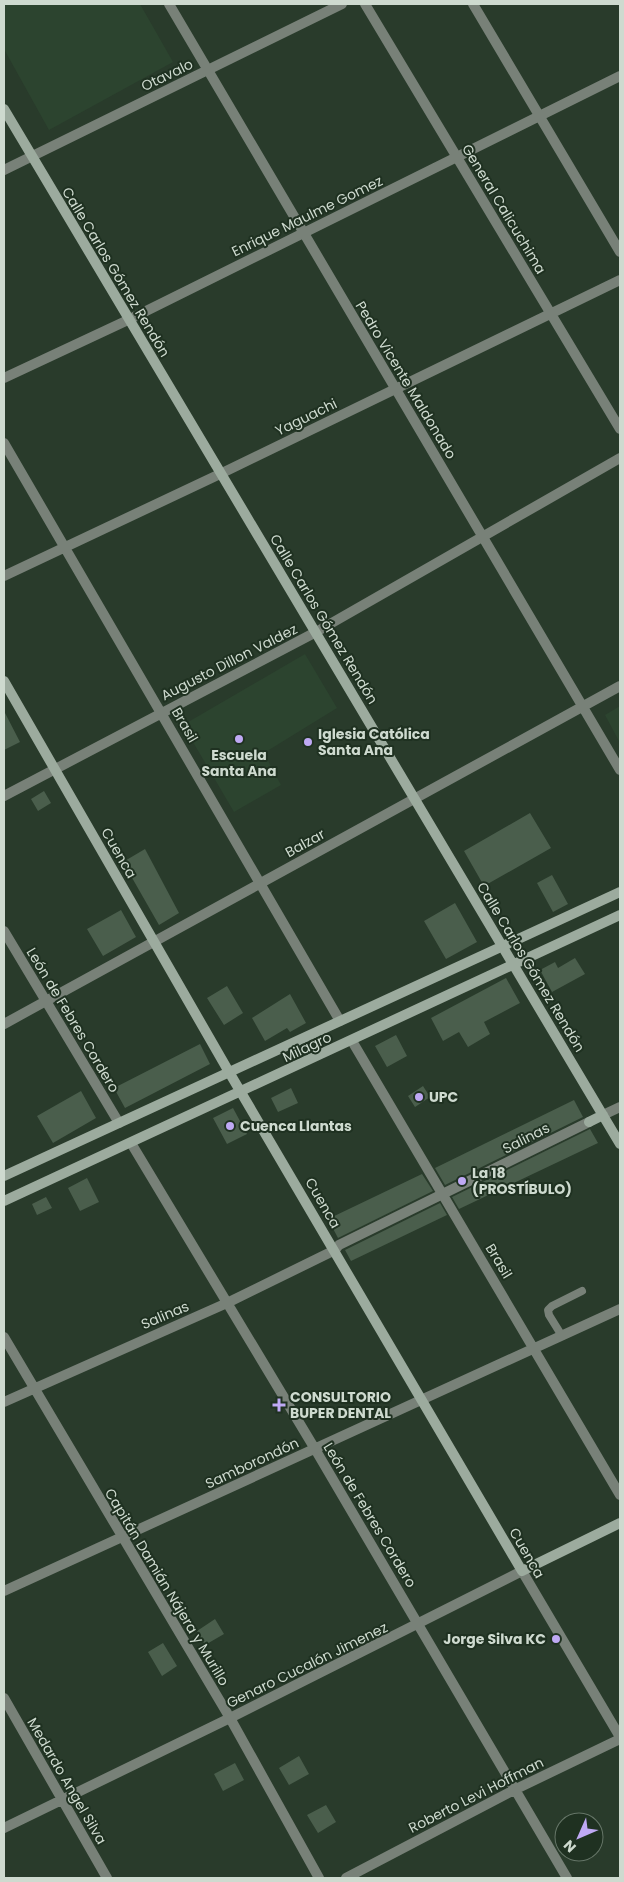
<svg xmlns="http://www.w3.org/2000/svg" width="624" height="1882" viewBox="0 0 624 1882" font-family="Poppins,sans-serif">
	<rect width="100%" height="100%" fill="#293b2b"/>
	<!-- built -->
	<path fill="#2c442f" d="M4,4H140L173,62L49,130L4,49Z
		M305,654L337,708L264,753L281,785L234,812L183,725Z
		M620,706V743L605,715Z"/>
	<!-- building -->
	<path fill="#4a5e4c" d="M4,711L20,742L4,750Z
		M44,791L51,803L38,811L31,799Z
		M530,813L551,848L484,886L464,851Z
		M145,849L179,913L159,925L123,862Z
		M552,875L568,904L553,912L537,883Z
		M455,903L477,942L446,959L424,921Z
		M121,910L136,937L103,956L87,929Z
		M575,958L585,974L552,992L540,970L555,962L558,968Z
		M506,978L520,1003L484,1022L490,1034L468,1047L459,1032L443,1041L431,1018Z
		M227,986L243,1013L224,1025L207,998Z
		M290,994L306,1023L290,1032L287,1028L265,1041L252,1018Z
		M396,1035L407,1056L387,1067L375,1046Z
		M200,1044L210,1064L125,1108L114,1088Z
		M423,1086L430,1097L415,1107L408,1096Z
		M291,1088L298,1103L278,1112L271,1098Z
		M81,1091L96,1118L53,1143L37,1116Z
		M574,1100L583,1117L445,1185L435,1168Z
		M233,1108L247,1134L227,1144L213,1118Z
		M590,1129L598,1143L459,1209L452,1197Z
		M422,1174L433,1191L338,1238L328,1219Z
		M87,1178L99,1202L80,1211L68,1188Z
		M46,1197L52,1208L37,1215L32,1204Z
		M440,1203L447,1215L351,1261L345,1250Z
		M215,1619L224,1634L205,1645L197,1631Z
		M163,1643L177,1666L162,1676L148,1652Z
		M299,1756L309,1774L289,1785L279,1768Z
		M235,1763L244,1780L223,1791L214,1774Z
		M326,1805L336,1822L318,1833L307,1815Z"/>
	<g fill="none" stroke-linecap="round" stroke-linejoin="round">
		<!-- lane -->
		<path stroke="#788178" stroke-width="8" d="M562,1336L549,1315L548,1310L552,1306L582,1291"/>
		<!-- street -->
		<path stroke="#788178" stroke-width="10" d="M169,4L620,770
			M365,4L620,429
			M473,4L620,252
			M4,170L342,4
			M4,378L128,320L620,76
			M4,443L340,1021
			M4,576L220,474L620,280
			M4,796L316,632L620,458
			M4,931L119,1123
			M4,1024L620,686
			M352,1041L620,1495
			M603,1115L620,1107
			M131,1143L315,1449L567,1878
			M4,1337L230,1718L319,1878
			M4,1402L227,1303L335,1250L339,1245L589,1122
			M4,1591L620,1309
			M4,1698L107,1878
			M4,1828L230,1718L522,1571L620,1737
			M346,1878L514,1790L620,1739"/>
		<!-- secondary -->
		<path stroke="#9cab9e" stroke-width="10" d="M4,109L620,1144
			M4,681L229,1072L522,1571L620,1523
			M589,1122L603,1115
			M4,1176L620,892
			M4,1201L620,915"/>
	</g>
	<!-- markers -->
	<g fill="#bfa9f4" stroke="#1f3121" stroke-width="2">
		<circle cx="239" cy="739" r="5"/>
		<circle cx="308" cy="742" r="5"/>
		<circle cx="419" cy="1097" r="5"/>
		<circle cx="230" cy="1126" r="5"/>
		<circle cx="462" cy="1181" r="5"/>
		<path d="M276.5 1397.5h5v5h5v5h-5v5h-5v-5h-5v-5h5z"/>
		<circle cx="556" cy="1639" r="5"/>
	</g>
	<g text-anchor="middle" stroke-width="4" stroke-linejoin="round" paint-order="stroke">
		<!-- street labels -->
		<g font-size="14" fill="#cedacf" stroke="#1f3121">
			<text transform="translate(167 75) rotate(-26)" y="5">Otavalo</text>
			<text transform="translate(504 209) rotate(59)" y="5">General Calicuchima</text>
			<text transform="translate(307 216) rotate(-26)" y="5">Enrique Maulme Gomez</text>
			<text transform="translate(116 272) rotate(59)" y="5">Calle Carlos Gómez Rendón</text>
			<text transform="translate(406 380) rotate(59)" y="5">Pedro Vicente Maldonado</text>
			<text transform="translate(306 417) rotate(-26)" y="5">Yaguachi</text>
			<text transform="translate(324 619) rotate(59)" y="5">Calle Carlos Gómez Rendón</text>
			<text transform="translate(229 662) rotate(-27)" y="5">Augusto Dillon Valdez</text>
			<text transform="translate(185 725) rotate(60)" y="5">Brasil</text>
			<text transform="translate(305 843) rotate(-29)" y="5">Balzar</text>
			<text transform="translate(119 853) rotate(60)" y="5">Cuenca</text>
			<text transform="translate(531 967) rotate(59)" y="5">Calle Carlos Gómez Rendón</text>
			<text transform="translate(73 1020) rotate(59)" y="5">León de Febres Cordero</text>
			<text transform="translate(307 1047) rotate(-25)" y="5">Milagro</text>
			<text transform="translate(526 1138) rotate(-27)" y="5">Salinas</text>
			<text transform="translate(323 1203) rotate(60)" y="5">Cuenca</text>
			<text transform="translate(499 1261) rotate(59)" y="5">Brasil</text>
			<text transform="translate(165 1315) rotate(-23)" y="5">Salinas</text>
			<text transform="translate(252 1463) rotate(-25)" y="5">Samborondón</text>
			<text transform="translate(370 1515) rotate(59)" y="5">León de Febres Cordero</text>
			<text transform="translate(527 1553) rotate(60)" y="5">Cuenca</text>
			<text transform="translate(167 1587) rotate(59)" y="5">Capitán Damián Nájera y Murillo</text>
			<text transform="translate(307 1665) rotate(-26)" y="5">Genaro Cucalón Jimenez</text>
			<text transform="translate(67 1781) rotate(60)" y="5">Medardo Angel Silva</text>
			<text transform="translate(476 1795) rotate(-27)" y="5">Roberto Levi Hoffman</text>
		</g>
		<!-- poi labels -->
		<g font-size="14" font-weight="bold" fill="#cedacf" stroke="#1f3121" text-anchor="start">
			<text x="318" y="739">Iglesia Católica<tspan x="318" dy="16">Santa Ana</tspan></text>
			<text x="239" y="760" text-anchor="middle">Escuela<tspan x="239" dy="16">Santa Ana</tspan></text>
			<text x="429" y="1102">UPC</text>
			<text x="240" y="1131">Cuenca Llantas</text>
			<text x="472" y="1178">La 18<tspan x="472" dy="16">(PROSTÍBULO)</tspan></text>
			<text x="290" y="1402">CONSULTORIO<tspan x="290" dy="16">BUPER DENTAL</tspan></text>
			<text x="546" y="1644" text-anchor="end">Jorge Silva KC</text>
		</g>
	</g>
	<!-- border -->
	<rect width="624" height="1882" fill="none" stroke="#cedacf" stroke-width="10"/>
	<!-- north arrow -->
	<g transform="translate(579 1837) rotate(225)"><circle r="24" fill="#1f3121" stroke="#657567"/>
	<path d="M0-4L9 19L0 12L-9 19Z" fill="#bfa9f4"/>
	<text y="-8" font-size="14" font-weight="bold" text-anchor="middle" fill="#cedacf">N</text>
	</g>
</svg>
